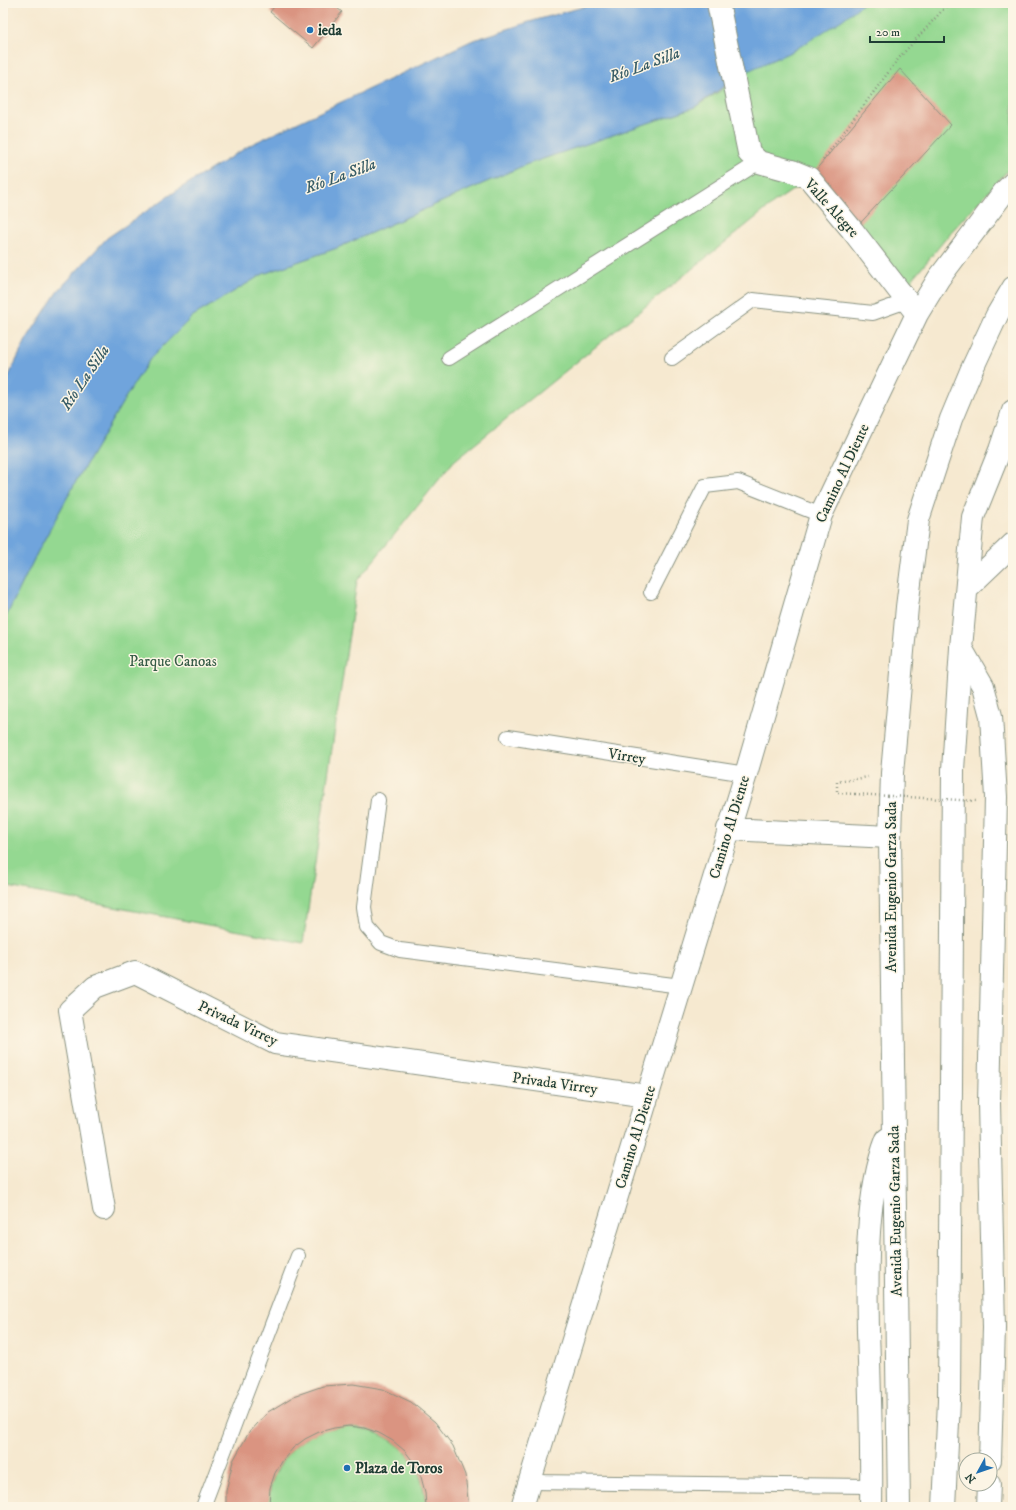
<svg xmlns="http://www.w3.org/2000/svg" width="1016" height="1510" viewBox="0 0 1016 1510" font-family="'IM FELL DW Pica',serif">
	<rect width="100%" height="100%" fill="#fcf5e5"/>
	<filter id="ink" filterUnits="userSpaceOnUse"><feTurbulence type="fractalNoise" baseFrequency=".025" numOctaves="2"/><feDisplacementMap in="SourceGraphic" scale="8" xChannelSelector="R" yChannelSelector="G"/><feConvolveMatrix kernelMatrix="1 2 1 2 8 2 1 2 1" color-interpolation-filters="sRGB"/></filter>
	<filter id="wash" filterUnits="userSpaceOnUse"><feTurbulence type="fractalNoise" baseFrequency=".012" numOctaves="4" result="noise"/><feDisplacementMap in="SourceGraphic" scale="16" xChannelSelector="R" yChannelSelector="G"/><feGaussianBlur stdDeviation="0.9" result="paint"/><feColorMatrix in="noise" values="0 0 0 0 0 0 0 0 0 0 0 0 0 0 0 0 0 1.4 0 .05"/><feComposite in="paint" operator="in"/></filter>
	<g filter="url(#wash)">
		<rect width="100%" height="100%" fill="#f6e9d0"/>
		<!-- green -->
		<path fill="#94d891" stroke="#5a8a62" d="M733,3H1013V165L952,231L907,286L809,179L775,202L454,461L357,581L303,943L3,886V623L37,553L75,483L128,393L150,359L193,316L263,274L337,248L525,165L695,107L748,73Z
			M349,1426C397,1433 423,1459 426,1507H269C267,1475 289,1443 319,1432C329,1428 339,1427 349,1426Z"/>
		<!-- water -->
		<path fill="#70a4dc" stroke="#487088" d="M597,3H864L842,20L793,51L743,73L695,107L525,165L337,248L263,274L193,316L150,359L128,393L75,483L37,553L3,623V388L26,340L57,292L107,238L179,189L252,144L471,41L529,22Z"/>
		<g id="blocks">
			<!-- building -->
			<path fill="#da9481" d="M277,3H331L342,12L313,48L270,12Z
				M900,69L951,125L853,231L809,178Z
				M353,1384L383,1389L411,1402L435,1422L453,1446L465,1475L469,1507H426L425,1492L421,1477L414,1463L405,1451L393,1441L379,1433L364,1428L349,1426L334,1428L319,1432L305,1439L293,1448L283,1460L275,1473L270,1488L269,1507H226V1491L233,1461L248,1434L268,1412L294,1396L323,1386Z"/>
		</g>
	</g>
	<g filter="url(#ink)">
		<use href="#blocks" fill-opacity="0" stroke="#8a9382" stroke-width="1"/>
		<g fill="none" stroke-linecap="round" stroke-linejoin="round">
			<defs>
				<path id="service" d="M449,358L759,162
					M672,358L753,300L873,313L907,301
					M651,592L705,486L738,482L821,515
					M508,737L746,774
					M378,800L364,907L367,927L381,943L400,950L681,986
					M529,1482L871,1486
					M203,1507L298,1256"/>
				<path id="minor" d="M718,3L749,153L759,162L792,171L809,178L853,231L917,314
					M967,588L1013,544
					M961,648L983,686L991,716L996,797L989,1103L994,1328L990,1460
					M728,829L890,837
					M104,1209L70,1010L95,987L135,972L275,1043L647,1096
					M522,1507L746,774L821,515L917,314L939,278L1004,192L1013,183
					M988,1507L989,1484"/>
				<path id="trunk" d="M871,1507C872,1448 870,1390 868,1331C867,1272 865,1195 887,1139
					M899,1507L890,837L892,773L907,607L918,520L951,419L971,371L997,315L1013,288
					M944,1507L949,1401L953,770L961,648L973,517L1000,450L1013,411"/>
			</defs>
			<!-- service casing -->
			<use href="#service" stroke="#8a9382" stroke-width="16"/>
			<!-- minor casing -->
			<use href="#minor" stroke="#8a9382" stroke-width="24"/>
			<!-- trunk casing -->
			<use href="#trunk" stroke="#8a9382" stroke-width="24"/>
			<!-- path -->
			<path stroke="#8a9382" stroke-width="2.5" stroke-dasharray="1 3" stroke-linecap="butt" d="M823,160L899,58L949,3
				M855,794L837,793V782L868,777"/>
			<!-- service -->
			<use href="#service" stroke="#fff" stroke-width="14"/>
			<!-- minor -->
			<use href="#minor" stroke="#fff" stroke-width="22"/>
			<!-- trunk -->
			<use href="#trunk" stroke="#fff" stroke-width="22"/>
			<!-- path-bridge -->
			<path stroke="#8a9382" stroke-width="2.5" stroke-dasharray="1 3" stroke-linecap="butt" d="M855,794L977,801"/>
		</g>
	</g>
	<!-- markers -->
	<g fill="#1f6fb2" stroke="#fcf5e5" stroke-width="1.5">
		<circle cx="310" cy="30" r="4"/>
		<circle cx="347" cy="1468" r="4"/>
	</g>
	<g text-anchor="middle" stroke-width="3" stroke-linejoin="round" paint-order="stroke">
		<!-- poi labels -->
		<g font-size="15" font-weight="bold" fill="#1f3d34" stroke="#fcf5e5" text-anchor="start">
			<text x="318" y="35">ieda</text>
			<text x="355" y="1473">Plaza de Toros</text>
		</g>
		<!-- street labels -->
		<g font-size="15" fill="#1f3d34" stroke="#fcf5e5">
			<text transform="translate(832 208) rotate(48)" y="5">Valle Alegre</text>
			<text transform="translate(842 473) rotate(-65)" y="5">Camino Al Diente</text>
			<text transform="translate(627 756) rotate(9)" y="5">Virrey</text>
			<text transform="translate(729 827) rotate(-73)" y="5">Camino Al Diente</text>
			<text transform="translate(891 887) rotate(-90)" y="5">Avenida Eugenio Garza Sada</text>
			<text transform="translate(238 1023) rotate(25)" y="5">Privada Virrey</text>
			<text transform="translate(555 1083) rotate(8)" y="5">Privada Virrey</text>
			<text transform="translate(635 1137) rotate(-73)" y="5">Camino Al Diente</text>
			<text transform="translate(895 1211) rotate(-91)" y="5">Avenida Eugenio Garza Sada</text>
		</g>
		<!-- park labels -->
		<g font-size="15" fill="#365c47" stroke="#fcf5e5">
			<text x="173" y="666">Parque Canoas</text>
		</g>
		<!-- water labels -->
		<g font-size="16" font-style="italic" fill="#375c66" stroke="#fcf5e5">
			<text transform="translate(644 64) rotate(-20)" y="6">Río La Silla</text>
			<text transform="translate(340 175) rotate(-20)" y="6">Río La Silla</text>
			<text transform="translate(84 377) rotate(-56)" y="6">Río La Silla</text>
		</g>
	</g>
	<!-- margin -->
	<rect width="1016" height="1510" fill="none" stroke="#fcf5e5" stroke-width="16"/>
	<!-- north arrow -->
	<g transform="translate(978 1472) rotate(230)"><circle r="19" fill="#fcf5e5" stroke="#a4ab9e"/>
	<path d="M0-3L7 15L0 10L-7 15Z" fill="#1f6fb2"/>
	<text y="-6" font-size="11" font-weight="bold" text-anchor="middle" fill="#1f3d34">N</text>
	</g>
	<!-- scale -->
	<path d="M870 36v6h74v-6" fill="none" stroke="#1f3d34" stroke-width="2"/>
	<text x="876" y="36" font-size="12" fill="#1f3d34" stroke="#fcf5e5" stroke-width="3" paint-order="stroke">20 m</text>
</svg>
